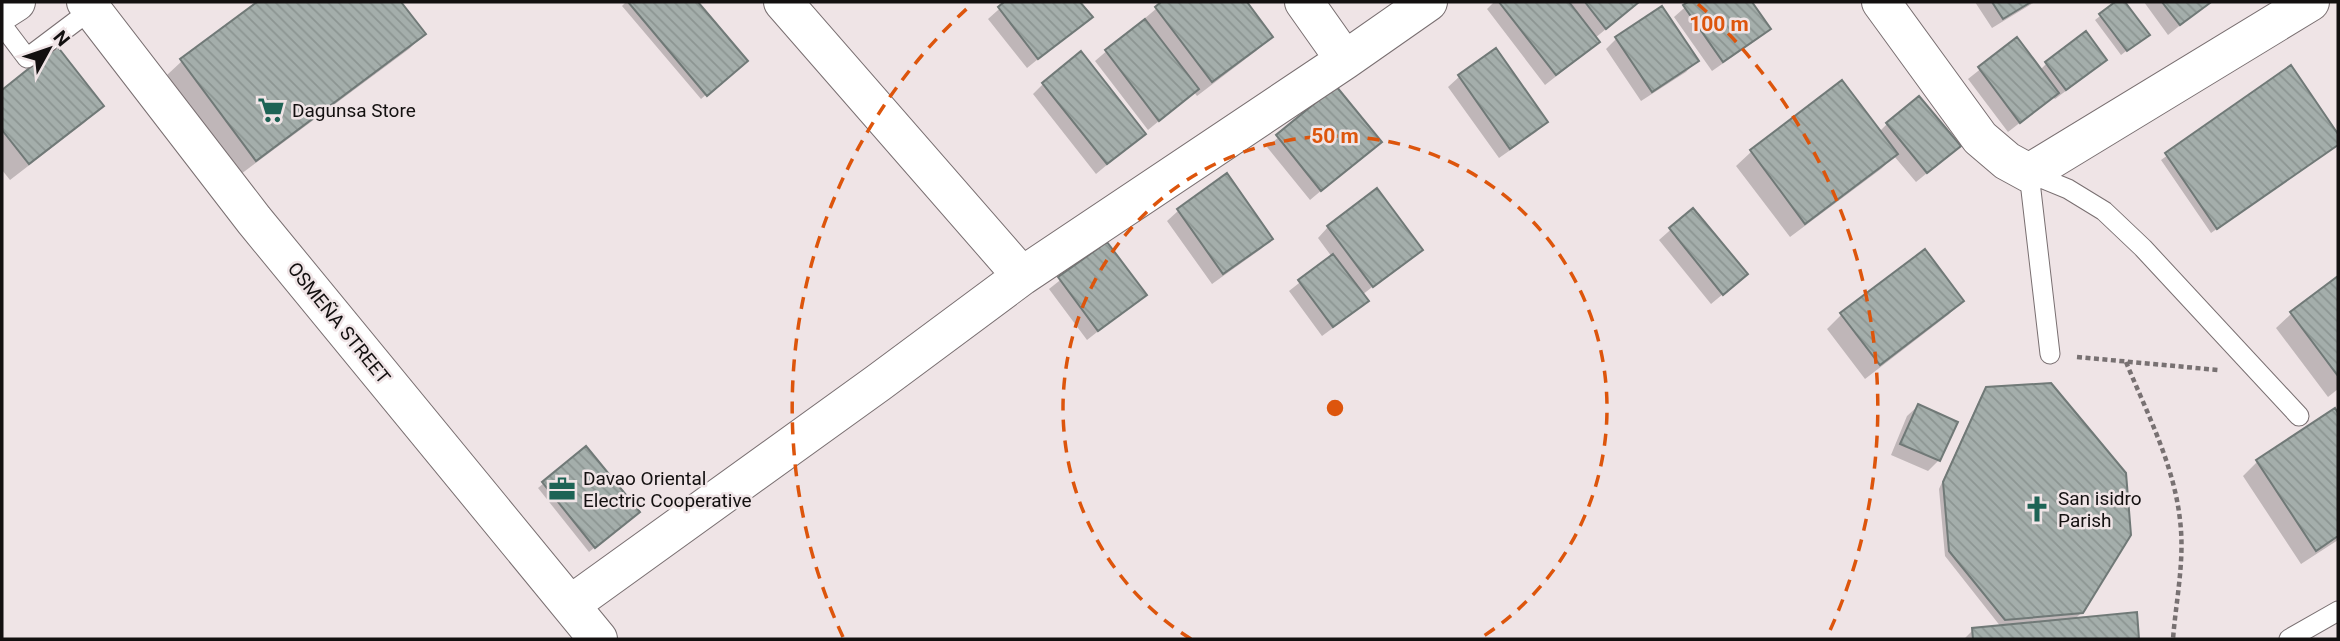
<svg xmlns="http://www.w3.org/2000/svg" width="2340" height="641" font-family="Roboto,sans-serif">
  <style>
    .shadow { fill: #0003 }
    .building { fill: url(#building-back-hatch); stroke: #707977; stroke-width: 2 }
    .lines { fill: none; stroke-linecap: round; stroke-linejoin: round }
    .service-casing { stroke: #796f71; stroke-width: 21 }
    .minor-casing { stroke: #796f71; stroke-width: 40 }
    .secondary-casing { stroke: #796f71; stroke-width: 40 }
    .path { stroke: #787172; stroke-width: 4.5; stroke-dasharray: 5 3.5; stroke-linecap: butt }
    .service { stroke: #fff; stroke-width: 19 }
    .minor { stroke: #fff; stroke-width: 38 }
    .secondary { stroke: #fff; stroke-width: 38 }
    .ring { fill: none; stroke: #dd550c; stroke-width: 3.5; stroke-dasharray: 12 9 }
    .labels { text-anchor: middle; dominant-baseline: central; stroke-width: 5; stroke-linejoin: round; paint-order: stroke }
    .poi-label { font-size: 19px; fill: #131010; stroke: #efe4e6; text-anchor: start }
    .street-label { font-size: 19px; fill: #131010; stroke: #efe4e6 }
    .centre { fill: #dd550c; stroke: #efe4e6; stroke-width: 3.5 }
    .ring-label { font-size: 21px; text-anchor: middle; font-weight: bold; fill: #dd550c; stroke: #efe4e6; stroke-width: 5; stroke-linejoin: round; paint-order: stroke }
  </style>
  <defs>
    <pattern id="building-back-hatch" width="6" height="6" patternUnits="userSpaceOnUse" patternTransform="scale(1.75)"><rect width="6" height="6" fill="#a4aeab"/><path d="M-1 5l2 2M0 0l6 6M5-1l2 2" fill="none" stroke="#8c9592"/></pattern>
  </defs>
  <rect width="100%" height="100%" fill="#efe4e6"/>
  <!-- shadow -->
  <path class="shadow" d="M260,2H399L424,34L409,49L241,174L167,75L182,61Z
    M626,2H695L745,61L701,99L622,6Z
    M1007,2H1078L1090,17L1027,68L988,19Z
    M1164,2H1245L1271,36L1256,51L1197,96L1194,92L1148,130L1095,61Z
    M1494,2H1639L1595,38L1597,42L1587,52L1545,85L1487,9Z
    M1691,2H1750L1769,29L1758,39L1712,71L1674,17Z
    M1975,2H2035L1992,28Z
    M2118,2H2123L2147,35L2121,55L2095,20Z
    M2144,2H2207L2208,3L2168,35Z
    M1617,38L1696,61L1686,72L1641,101L1606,49Z
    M2017,40L2040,70L2046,64L2105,59L2094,70L2055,99L2053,97L2008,132L1968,79Z
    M56,49L101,106L84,123L10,180L2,170V92Z
    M1496,50L1546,121L1536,132L1499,158L1448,87L1459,77Z
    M2290,68L2338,137V144L2211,233L2161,160Z
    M1842,83L1879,132L1887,124L1948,156L1916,182L1894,156L1881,169L1790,237L1736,166L1751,152Z
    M1043,84L1144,134L1096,174L1033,94Z
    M1336,89L1379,142L1310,200L1267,147Z
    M1227,176L1271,238L1261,249L1212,284L1167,221L1178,211Z
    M1693,210L1735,284L1711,304L1659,240Z
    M1328,227L1421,249L1362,295L1366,301L1356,311L1322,336L1289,291L1332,257L1318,238Z
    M1106,244L1144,295L1087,340L1049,289Z
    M2338,278V389L2328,397L2276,328L2291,314Z
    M1962,301L1948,315L1865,379L1827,329L1841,315Z
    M1987,388L2082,612L2074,620L2135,614L2138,639H1964L1973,630L2001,627L1945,556L1939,489L1982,394Z
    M1918,406L1939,460L1928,471L1891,455L1907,416Z
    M2335,410L2338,416V540L2301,564L2243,476L2257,462Z
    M586,448L633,517L589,552L538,488Z"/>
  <!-- building -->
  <path class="building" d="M257,2H401L426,34L256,161L180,59Z
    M628,2H698L748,61L707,96Z
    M1004,2H1080L1093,17L1038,59L998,7Z
    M1161,2H1247L1273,37L1212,82L1155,7Z
    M1499,2H1569L1600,42L1556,75Z
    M1585,2H1639L1606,29Z
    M1688,2H1752L1771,29L1723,62L1683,5Z
    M1992,2H2031L2003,19Z
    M2115,2H2125L2150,35L2127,51L2099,14Z
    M2162,2H2209L2210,3L2180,25Z
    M1662,6L1699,61L1652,92L1615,37Z
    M1145,19L1199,89L1159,121L1105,50Z
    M2086,31L2107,60L2066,90L2045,62Z
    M2017,37L2059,93L2020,123L1978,67Z
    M57,46L104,106L29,164L2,130V90Z
    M1496,48L1548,122L1510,149L1458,75Z
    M1081,51L1146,134L1107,164L1042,83Z
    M2291,65L2338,134V145L2217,229L2165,153Z
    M1842,80L1898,154L1805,224L1750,150Z
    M1336,86L1382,142L1321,191L1276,135Z
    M1919,96L1961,146L1927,173L1886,123Z
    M1227,173L1273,239L1223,274L1177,209Z
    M1377,188L1423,250L1373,287L1327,226Z
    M1693,208L1748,274L1723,295L1669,228Z
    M1107,242L1147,295L1098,331L1058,277Z
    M1925,249L1964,301L1880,365L1840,313Z
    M1333,254L1369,301L1333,327L1298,280Z
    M2338,276V376L2290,312Z
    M2051,383L2126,473L2131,535L2083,613L2005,620L1949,551L1943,482L1986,387Z
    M1918,404L1958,422L1940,461L1900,444Z
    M2335,408L2338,413V536L2316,551L2256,460Z
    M586,446L640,512L595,548L542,482Z
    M2137,612L2139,639H1973L1972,628Z"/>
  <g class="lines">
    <!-- service casing -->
    <g class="service-casing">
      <path id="service" d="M2,25L27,58L92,9
        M2050,354L2029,173L2068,189L2104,211L2143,248L2299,416
        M2289,639L2338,611"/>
    </g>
    <!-- minor casing -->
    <g class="minor-casing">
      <path id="minor" d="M86,2L254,220L598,639
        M783,2L1022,276
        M1304,2L1345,60
        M1881,2L1980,138L2007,161L2029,173L2310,2
        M570,605L878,383L1022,276L1345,60L1428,2"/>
    </g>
    <!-- secondary casing -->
    <g class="secondary-casing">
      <path id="secondary" d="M2,11L16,2"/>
    </g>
    <!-- path -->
    <path class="path" d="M2077,357L2218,370
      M2126,362C2147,413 2174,465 2180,520C2185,560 2176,600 2173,639"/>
    <!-- service -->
    <use href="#service" class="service"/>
    <!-- minor -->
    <use href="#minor" class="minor"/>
    <!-- secondary -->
    <use href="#secondary" class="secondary"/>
  </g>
  <!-- distance rings -->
  <g class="ring">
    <path d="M1191 639A272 272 0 1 1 1479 639"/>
    <path d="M843 637A543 543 0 0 1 972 4M1698 4A543 543 0 0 1 1827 637"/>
  </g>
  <!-- icons -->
  <defs>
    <g id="supermarket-bare" transform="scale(2.1)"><path d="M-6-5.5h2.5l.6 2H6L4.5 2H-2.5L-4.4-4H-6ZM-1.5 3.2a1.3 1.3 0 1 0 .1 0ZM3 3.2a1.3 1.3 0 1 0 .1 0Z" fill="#1d6355" stroke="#efe4e6" stroke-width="2.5" paint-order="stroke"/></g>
    <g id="office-bare" transform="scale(2.1)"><path d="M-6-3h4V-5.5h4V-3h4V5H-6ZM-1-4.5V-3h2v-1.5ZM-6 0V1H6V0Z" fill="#1d6355" stroke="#efe4e6" stroke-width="2.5" paint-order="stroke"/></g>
    <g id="church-bare" transform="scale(2.1)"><path d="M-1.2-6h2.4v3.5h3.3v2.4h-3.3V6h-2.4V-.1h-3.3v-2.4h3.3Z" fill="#1d6355" stroke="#efe4e6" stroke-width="2.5" paint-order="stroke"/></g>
  </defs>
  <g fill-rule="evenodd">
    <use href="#supermarket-bare" x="271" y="110"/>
    <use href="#office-bare" x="562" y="489"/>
    <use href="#church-bare" x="2037" y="509"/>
  </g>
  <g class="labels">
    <!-- poi labels -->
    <g class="poi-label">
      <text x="292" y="110">Dagunsa Store</text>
      <text x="583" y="478">Davao Oriental<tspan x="583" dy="22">Electric Cooperative</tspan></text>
      <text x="2058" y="498">San isidro<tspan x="2058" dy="22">Parish</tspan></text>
    </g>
    <!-- street labels -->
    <g class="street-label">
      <text transform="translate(339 323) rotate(51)">OSMEÑA STREET</text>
    </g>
  </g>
  <circle cx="1335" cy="408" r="10" class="centre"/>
  <g class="ring-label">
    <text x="1719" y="31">100 m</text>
    <text x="1335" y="143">50 m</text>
  </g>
  <!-- border -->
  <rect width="2340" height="641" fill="none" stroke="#131010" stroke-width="7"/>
  <!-- north arrow -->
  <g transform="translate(49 49) rotate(50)" stroke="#efe4e6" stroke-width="5" paint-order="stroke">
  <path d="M0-5L12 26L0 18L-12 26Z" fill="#131010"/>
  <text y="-10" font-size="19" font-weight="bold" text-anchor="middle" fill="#131010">N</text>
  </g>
</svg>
